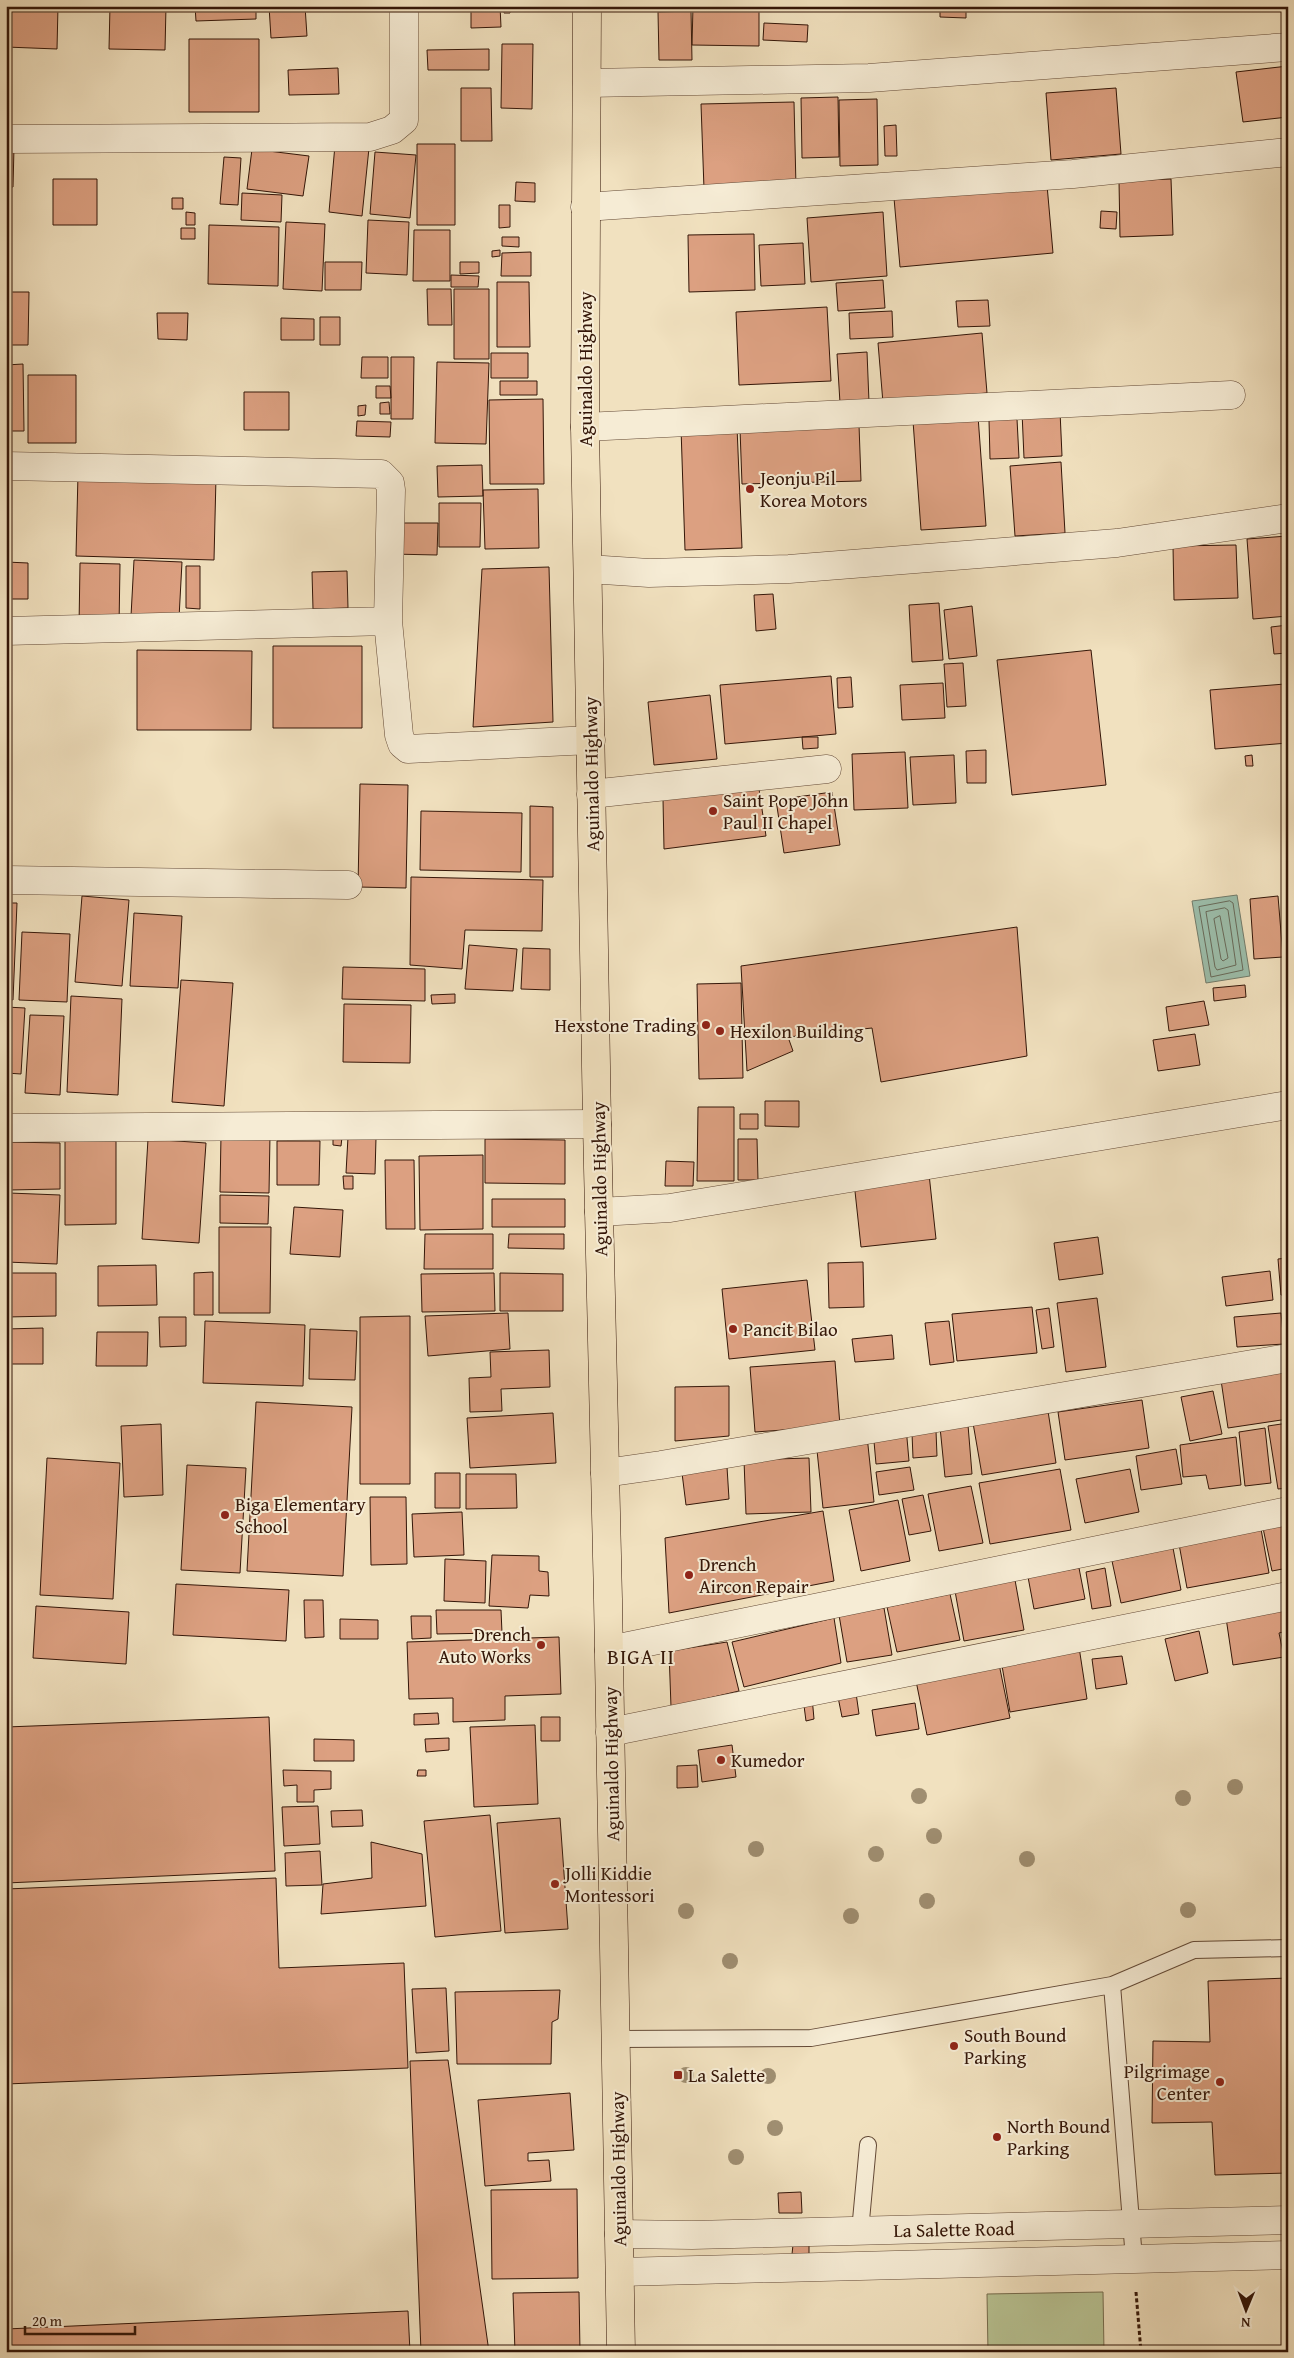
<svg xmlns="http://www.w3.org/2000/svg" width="1294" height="2358" font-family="'Gentium Book Plus',serif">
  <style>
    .green { fill: #b8c393; stroke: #766c4e }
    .water { fill: #9cbeab; stroke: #727b6a }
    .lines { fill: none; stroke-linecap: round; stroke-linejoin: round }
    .shore { stroke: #686a5a; stroke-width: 1 }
    .building { fill: #dca081; stroke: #341608 }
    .lane-casing { stroke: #634936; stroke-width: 18 }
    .street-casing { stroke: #634936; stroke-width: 29 }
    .primary-casing { stroke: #341608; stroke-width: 29 }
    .path { stroke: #341608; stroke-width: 3; stroke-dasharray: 4 2.5; stroke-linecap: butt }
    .lane { stroke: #f6ecd5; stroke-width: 16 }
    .street { stroke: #f6ecd5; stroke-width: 28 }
    .primary { stroke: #f1e1bf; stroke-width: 28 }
    .tree { fill: #9f8e71 }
    .poi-dot { fill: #8f2418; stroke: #f6ecd5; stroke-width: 2 }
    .labels { text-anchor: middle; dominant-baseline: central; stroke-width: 4; stroke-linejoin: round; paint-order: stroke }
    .street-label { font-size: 19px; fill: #341608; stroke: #f6ecd5 }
    .poi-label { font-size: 19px; fill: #341608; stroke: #f6ecd5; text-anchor: start }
    .quarter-label { font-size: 21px; letter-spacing: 1px; fill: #341608; stroke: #f6ecd5 }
  </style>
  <rect width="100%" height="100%" fill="#f1e1bf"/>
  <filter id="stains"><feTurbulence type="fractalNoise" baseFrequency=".004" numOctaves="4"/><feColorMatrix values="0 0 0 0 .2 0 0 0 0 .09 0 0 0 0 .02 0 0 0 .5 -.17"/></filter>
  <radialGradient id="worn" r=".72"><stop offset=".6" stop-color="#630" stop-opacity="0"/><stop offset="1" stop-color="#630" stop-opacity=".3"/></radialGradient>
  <!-- green -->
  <path class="green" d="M1103,2292L1104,2352H988L987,2294Z"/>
  <!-- water -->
  <path class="water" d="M1237,895L1250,976L1206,983L1192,901Z"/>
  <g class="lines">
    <!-- shore -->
    <path class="shore" d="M1230,901L1233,903L1243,970L1211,977L1199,907Z
      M1225,908L1228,910L1236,965L1217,970L1215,967L1206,912Z
      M1220,916L1228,958L1223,961L1221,959L1214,919Z"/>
  </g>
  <!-- building -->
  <path class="building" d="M6,6H58L57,49L6,47Z
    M110,6H166L165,50L109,49Z
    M195,6H256V19L196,21Z
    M269,6H305L307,36L271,38Z
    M317,6H335V8H317Z
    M471,6H500L501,27L471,28Z
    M504,6H510V13H504Z
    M653,6H688V8L653,9Z
    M693,6H759V46L692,45Z
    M940,6H966V18L940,17Z
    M691,11L692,60H659L658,12Z
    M764,23L808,25L807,42L763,40Z
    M189,39H259V112H189Z
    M502,44H533L532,109L501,108Z
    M489,49V70H428L427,50Z
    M1288,66V117L1243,122L1236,72Z
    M338,68L339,94L289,95L288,70Z
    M461,88H491L492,141H461Z
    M1116,88L1121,154L1051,160L1046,93Z
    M838,97L839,157L802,158L801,98Z
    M877,99L878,165L840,166L839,100Z
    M794,102L796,187L704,189L701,104Z
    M896,125L897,156H885L884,126Z
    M417,144H455V225H417Z
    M335,145L369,148L362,216L329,212Z
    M6,147H14L13,187H6Z
    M252,149L309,156L303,196L247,189Z
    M375,152L416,155L410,218L370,214Z
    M224,157L241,158L238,205L220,204Z
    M53,179H97V225H53Z
    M1171,179L1173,235L1120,237L1119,181Z
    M516,182L535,183V202L515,201Z
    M1047,185L1053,253L900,267L894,198Z
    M6,190H8L7,222H6Z
    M242,193L282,195L281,222L241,220Z
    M172,198H183V209H172Z
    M499,205H510V227L499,228Z
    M1101,211L1117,212L1116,229L1100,228Z
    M186,212L195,213V225H186Z
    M883,212L887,276L811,282L807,218Z
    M368,220L409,222L407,275L366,273Z
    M286,222L325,224L322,291L283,289Z
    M209,225L279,227L278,286L208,284Z
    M181,228H195V239H181Z
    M414,230H450V281H413Z
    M754,234L755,290L689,292L688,235Z
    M502,237H519V247L502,246Z
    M803,243L805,284L761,286L759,245Z
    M500,250V256L492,257V251Z
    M531,252V276H501L502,253Z
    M325,262H362L361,290H325Z
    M460,262H479V273L460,274Z
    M451,275L479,276L478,287H451Z
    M883,280L885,308L838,311L836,283Z
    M497,282H529L530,347H497Z
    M427,289H451L452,325H428Z
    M454,289H489V359H454Z
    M6,292H29L28,345H6Z
    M988,300L990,326L958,327L956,301Z
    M827,307L831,381L739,385L736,312Z
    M892,311L893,337L850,339L849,313Z
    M157,313H188L187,340L158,339Z
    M320,317H340V345H320Z
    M281,318L314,319V340H281Z
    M982,333L987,393L883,403L878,343Z
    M867,352L869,402L840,403L837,354Z
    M491,353H528V378H491Z
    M362,357H388V378H361Z
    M391,357H414L413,419H391Z
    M437,362L489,363L486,444L435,443Z
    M23,364L24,431H6V365Z
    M28,375H76V443H28Z
    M500,381H537V395H500Z
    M376,386H390L391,398H376Z
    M244,392H289V430H244Z
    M543,399L544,484H490L489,400Z
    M389,402L390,414H380V403Z
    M366,405L365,415L358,416V406Z
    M1060,411L1062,456L1024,458L1022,412Z
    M978,416L986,526L921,530L913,421Z
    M1017,419L1019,458L990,459L989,420Z
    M357,421L391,422L390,437L356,436Z
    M859,425L861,481L742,484L740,429Z
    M737,427L742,548L685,550L681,428Z
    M1061,462L1065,533L1015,536L1010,466Z
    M482,465L483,496L438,497L437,466Z
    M78,474L216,477L214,560L76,556Z
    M538,489L539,548L485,549L483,490Z
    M439,503H481L480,547H439Z
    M391,523H438L437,555L391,554Z
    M1288,536V616L1253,619L1247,539Z
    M1236,545L1238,598L1174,600L1173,546Z
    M134,560L182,562L179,618L131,616Z
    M6,562L28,563V599H6Z
    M80,563L120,564L119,627H79Z
    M186,566H200V609L186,608Z
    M549,567L553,722L473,727L482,569Z
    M347,571L348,608L313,609L312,572Z
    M773,594L776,629L756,631L754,595Z
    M939,603L943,660L912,662L909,605Z
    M972,606L977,656L949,659L944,610Z
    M1288,625V653L1274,654L1271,627Z
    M273,646H362V728H273Z
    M137,650L252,651L251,730H137Z
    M1091,650L1106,785L1012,795L997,660Z
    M963,663L966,706L947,707L944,664Z
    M831,676L836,734L725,744L720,685Z
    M851,677L853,707L838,708L837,678Z
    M943,683L945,718L902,720L900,685Z
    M1285,684L1288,743L1215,749L1210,690Z
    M710,695L717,759L654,765L648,702Z
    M802,737H818V748L803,749Z
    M986,750V783H967L966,751Z
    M905,752L908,808L854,810L852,754Z
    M954,755L956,803L913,805L910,757Z
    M1252,755L1253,766H1246L1245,756Z
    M360,784L408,785L406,888L358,887Z
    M759,789L766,836L664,849L663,799Z
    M832,792L840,845L784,853L776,800Z
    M530,806L553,807V877H530Z
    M421,811L522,813L521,872L420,870Z
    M411,877L543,880L542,931L465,930L462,969L410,965Z
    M82,896L129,900L122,986L75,982Z
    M1278,896L1283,957L1254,959L1250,899Z
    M6,903H17L13,1000L6,999Z
    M134,913L182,916L178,988L130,986Z
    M1017,927L1027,1056L881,1082L872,1028L788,1037L793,1051L747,1071L741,966Z
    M22,932L70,934L67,1002L19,1000Z
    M469,945L517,949L513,991L465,989Z
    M523,948L550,949V990L521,989Z
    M343,967L425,969V1001L342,999Z
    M181,980L233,983L224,1106L172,1102Z
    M741,983L743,1078L699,1079L697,984Z
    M1245,985L1246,997L1214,1001L1213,988Z
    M455,994V1003L432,1004L431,995Z
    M71,996L122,999L118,1095L67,1092Z
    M1204,1001L1209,1025L1169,1031L1166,1007Z
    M344,1004L411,1005L410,1063L343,1062Z
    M6,1007L25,1008L21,1074L6,1073Z
    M30,1015L64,1016L60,1095L25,1093Z
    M1195,1034L1200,1065L1158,1071L1153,1040Z
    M765,1101H799V1127L765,1126Z
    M698,1107H734V1181H697Z
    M740,1114H758V1129H740Z
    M221,1135H270L269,1193L220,1192Z
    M333,1136L342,1137L341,1146L333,1145Z
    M348,1137L376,1138L375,1174L346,1173Z
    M148,1139L206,1143L199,1243L142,1239Z
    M485,1139L565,1140V1184L485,1183Z
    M738,1139H757L758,1180H738Z
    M65,1141H116V1224L65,1225Z
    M277,1141H320L319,1185H277Z
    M9,1142L60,1143V1189L9,1190Z
    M483,1155V1229L420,1230L419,1156Z
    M385,1160H414L415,1229H386Z
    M666,1161L694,1162L693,1186H665Z
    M929,1174L936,1239L861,1247L854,1182Z
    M343,1176H353V1189H344Z
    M9,1193L60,1195L57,1264L6,1262Z
    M220,1195L269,1196L268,1224L220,1223Z
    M492,1199H565V1227H492Z
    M294,1207L343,1210L340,1257L290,1254Z
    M219,1227H271L270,1313H219Z
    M425,1234H493V1269H424Z
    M509,1234H564V1249L508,1248Z
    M1098,1237L1103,1274L1059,1280L1054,1243Z
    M1288,1258V1295H1281L1278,1259Z
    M863,1262L864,1307L829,1308L828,1263Z
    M156,1265L157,1305L98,1306V1266Z
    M1270,1271L1273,1300L1226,1306L1222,1277Z
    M213,1272V1315H194V1273Z
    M6,1273H56V1316L6,1317Z
    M494,1273L495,1311L422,1312L421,1274Z
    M500,1273L563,1274V1311H500Z
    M807,1280L815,1350L729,1359L722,1289Z
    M1097,1298L1106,1367L1066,1372L1057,1303Z
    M1285,1302H1288V1326Z
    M1032,1307L1037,1353L957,1361L952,1314Z
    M1049,1308L1054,1347L1042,1349L1036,1310Z
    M508,1313L510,1349L428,1356L425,1316Z
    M1281,1313L1284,1344L1237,1347L1234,1317Z
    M410,1316V1484H360V1317Z
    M159,1317H186V1346L160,1347Z
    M205,1321L305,1325L303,1386L203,1383Z
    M949,1321L954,1362L930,1365L925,1323Z
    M43,1328V1364H6V1329Z
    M310,1329L357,1331L355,1380L309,1379Z
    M97,1332H148L147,1366H96Z
    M892,1335L894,1359L855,1362L852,1339Z
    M549,1350L550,1387L501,1389L502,1411L470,1412L469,1378L491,1377L490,1352Z
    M835,1361L840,1426L755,1432L750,1367Z
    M1288,1369V1419L1228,1428L1221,1380Z
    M729,1386V1436L675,1441V1387Z
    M1213,1391L1222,1434L1190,1441L1181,1397Z
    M1142,1400L1149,1448L1065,1460L1058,1412Z
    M256,1402L352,1407L343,1576L247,1571Z
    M1048,1411L1056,1463L982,1475L973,1423Z
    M553,1413L556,1463L470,1468L467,1418Z
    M1288,1423V1488L1278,1489L1268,1426Z
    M161,1424L163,1495L124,1497L121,1426Z
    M968,1425L972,1474L945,1477L940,1427Z
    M906,1427L909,1461L876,1464L873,1430Z
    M1265,1428L1271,1483L1245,1486L1239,1432Z
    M936,1431L937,1456L913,1458L912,1433Z
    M867,1436L874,1502L823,1508L816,1441Z
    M1236,1437L1241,1485L1209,1489L1206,1475L1183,1477L1180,1445Z
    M1176,1449L1182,1484L1141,1490L1136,1456Z
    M47,1458L120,1463L113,1599L40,1595Z
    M809,1458L811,1512L746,1514L744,1460Z
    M187,1465L246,1468L240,1573L181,1570Z
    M727,1467L729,1499L686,1505L682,1473Z
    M910,1467L914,1490L879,1495L876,1472Z
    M1060,1469L1071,1530L990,1544L979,1483Z
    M1130,1469L1139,1512L1085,1523L1076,1479Z
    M435,1473H460V1508H435Z
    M466,1474H516L517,1508L466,1509Z
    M971,1486L983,1543L939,1551L928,1494Z
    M923,1495L931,1531L909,1535L902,1499Z
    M370,1497H406L407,1564L371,1565Z
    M898,1500L910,1561L861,1571L849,1510Z
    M823,1511L834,1581L669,1613L665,1538Z
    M462,1512L464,1555L414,1557L412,1514Z
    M1288,1523V1568L1272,1571L1263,1528Z
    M1261,1529L1269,1573L1187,1588L1179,1544Z
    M1173,1548L1181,1590L1121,1603L1112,1561Z
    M492,1555L539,1556V1571L548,1572L549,1596L530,1595L528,1608L489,1606Z
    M445,1559L486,1561L485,1603L444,1601Z
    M1079,1568L1085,1599L1034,1609L1028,1577Z
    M1105,1568L1111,1606L1092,1609L1086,1572Z
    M1015,1580L1024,1630L964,1641L955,1591Z
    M176,1584L289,1590L286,1641L173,1635Z
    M950,1594L960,1640L897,1652L887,1607Z
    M304,1600H323L324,1637L305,1638Z
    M1288,1603V1631L1279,1633L1284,1657L1233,1665L1225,1611Z
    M36,1606L129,1612L126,1664L33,1658Z
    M884,1608L892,1655L847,1662L839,1615Z
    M436,1610H501L502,1633L437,1634Z
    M411,1616H431V1638L412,1639Z
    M834,1618L841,1663L744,1687L732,1642Z
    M340,1619L378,1620V1639H340Z
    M1199,1631L1208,1673L1175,1681L1165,1639Z
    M559,1637L561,1694L505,1696V1720L453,1722V1698L409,1699L407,1642Z
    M727,1642L739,1691L671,1707L669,1651Z
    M1079,1647L1087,1699L1010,1712L1001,1660Z
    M1122,1656L1127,1684L1096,1689L1092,1659Z
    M998,1659L1010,1718L927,1735L915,1676Z
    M856,1693L859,1714L842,1717L838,1697Z
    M812,1697L814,1719L806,1721L803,1698Z
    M915,1703L919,1729L876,1736L872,1710Z
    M438,1713L439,1724L414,1725V1714Z
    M269,1717L275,1871L6,1883V1727Z
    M541,1717H560V1741H541Z
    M535,1725L538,1804L474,1807L470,1727Z
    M449,1738V1750L426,1752L425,1739Z
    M314,1739L354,1740V1761H314Z
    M732,1745L736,1777L702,1782L698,1750Z
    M697,1765L698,1787L677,1788V1766Z
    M283,1770L331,1771V1789L314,1790V1802H297V1785L284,1786Z
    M418,1770H426V1776H417Z
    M318,1806L320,1844L284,1846L282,1807Z
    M362,1810L363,1826L332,1827L331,1811Z
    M490,1815L501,1931L435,1937L424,1821Z
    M560,1818L568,1929L505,1933L497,1823Z
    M371,1842L422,1854L426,1906L321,1914L323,1884L372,1878Z
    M320,1851L322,1885L286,1886L285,1853Z
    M276,1878L279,1968L404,1963L408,2068L6,2084V1889Z
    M1288,1978V2173L1215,2175L1212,2122L1152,2123L1153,2041L1210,2042L1208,1981Z
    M446,1988L449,2051L416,2053L412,1989Z
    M560,1990L558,2019L552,2022L551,2064H457L455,1992Z
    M448,2060L489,2352H421L410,2061Z
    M570,2093L574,2150L528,2153V2161L549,2160L551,2181L485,2186L478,2100Z
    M577,2189L578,2278L492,2279L491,2190Z
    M801,2192L802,2213H779L778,2193Z
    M793,2245H809V2255L792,2254Z
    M579,2292L580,2352H515L513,2293Z
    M408,2311L410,2352H6V2329Z"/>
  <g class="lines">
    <!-- lane casing -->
    <g class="lane-casing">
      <path id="lane" d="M1112,1985L1134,2259
        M616,2039L811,2038L1112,1985L1194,1950L1288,1948
        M860,2231L868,2145"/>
    </g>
    <!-- street casing -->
    <g class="street-casing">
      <path id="street" d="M587,83L869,78L1288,47
        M6,139L370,137L392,130L404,120V6
        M585,207L1073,174L1288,152
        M585,427L1231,395
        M6,466L381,474L390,483L391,490L388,621L399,735L402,744L408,749L591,740
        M588,569L649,573L789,569L1117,543L1288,518
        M6,631L388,621
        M591,794L827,769
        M6,880L348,885
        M6,1128L597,1124
        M599,1212L670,1208L1288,1105
        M605,1473L661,1465L1288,1358
        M609,1650L1288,1511
        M610,1732L1288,1596
        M619,2234L692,2235L1288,2220
        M620,2272L1288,2255"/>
    </g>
    <!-- primary casing -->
    <g class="primary-casing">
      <path id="primary" d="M587,6L585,427L597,1124L608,1599L621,2352"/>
    </g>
    <!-- path -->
    <path class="path" d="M1284,2174L1285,2187
      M1136,2292L1141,2352"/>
    <!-- lane -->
    <use href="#lane" class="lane"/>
    <!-- street -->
    <use href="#street" class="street"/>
    <!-- primary -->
    <use href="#primary" class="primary"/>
  </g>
  <!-- trees -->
  <g class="tree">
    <circle cx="1235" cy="1787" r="8"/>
    <circle cx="919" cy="1796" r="8"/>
    <circle cx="1183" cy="1798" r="8"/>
    <circle cx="934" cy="1836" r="8"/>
    <circle cx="756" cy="1849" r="8"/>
    <circle cx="876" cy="1854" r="8"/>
    <circle cx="1027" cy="1859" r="8"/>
    <circle cx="927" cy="1901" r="8"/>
    <circle cx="1188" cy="1910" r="8"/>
    <circle cx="686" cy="1911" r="8"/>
    <circle cx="851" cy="1916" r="8"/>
    <circle cx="730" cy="1961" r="8"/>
    <circle cx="686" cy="2075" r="8"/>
    <circle cx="768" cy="2076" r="8"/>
    <circle cx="775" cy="2128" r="8"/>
    <circle cx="736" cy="2157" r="8"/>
  </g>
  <!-- markers -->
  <g class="poi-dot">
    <circle cx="750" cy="489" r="5"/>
    <circle cx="713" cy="811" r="5"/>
    <circle cx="706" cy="1025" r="5"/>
    <circle cx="720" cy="1031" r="5"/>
    <circle cx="733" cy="1329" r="5"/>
    <circle cx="225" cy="1515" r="5"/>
    <circle cx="689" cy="1575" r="5"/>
    <circle cx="541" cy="1645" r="5"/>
    <circle cx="721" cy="1760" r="5"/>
    <circle cx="555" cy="1884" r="5"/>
    <circle cx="954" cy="2046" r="5"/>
    <rect x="673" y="2070" width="10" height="10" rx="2.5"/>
    <circle cx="1220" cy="2082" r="5"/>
    <circle cx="997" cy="2137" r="5"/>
  </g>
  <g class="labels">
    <!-- street labels -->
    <g class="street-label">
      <text transform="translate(585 369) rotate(-90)">Aguinaldo Highway</text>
      <text transform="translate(591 774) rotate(-91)">Aguinaldo Highway</text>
      <text transform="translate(599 1179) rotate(-91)">Aguinaldo Highway</text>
      <text transform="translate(611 1764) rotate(-91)">Aguinaldo Highway</text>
      <text transform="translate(618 2169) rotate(-91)">Aguinaldo Highway</text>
      <text transform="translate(954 2229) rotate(-1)">La Salette Road</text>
    </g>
    <!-- poi labels -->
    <g class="poi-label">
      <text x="760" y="478">Jeonju Pil<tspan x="760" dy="22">Korea Motors</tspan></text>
      <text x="723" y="800">Saint Pope John<tspan x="723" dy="22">Paul II Chapel</tspan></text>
      <text x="696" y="1025" text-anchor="end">Hexstone Trading</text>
      <text x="730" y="1031">Hexilon Building</text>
      <text x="743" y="1329">Pancit Bilao</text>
      <text x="235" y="1504">Biga Elementary<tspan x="235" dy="22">School</tspan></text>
      <text x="699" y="1564">Drench<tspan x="699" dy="22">Aircon Repair</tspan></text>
      <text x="531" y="1634" text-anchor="end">Drench<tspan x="531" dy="22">Auto Works</tspan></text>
      <text x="731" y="1760">Kumedor</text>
      <text x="565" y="1873">Jolli Kiddie<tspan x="565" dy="22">Montessori</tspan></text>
      <text x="964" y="2035">South Bound<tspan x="964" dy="22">Parking</tspan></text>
      <text x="1210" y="2071" text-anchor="end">Pilgrimage<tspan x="1210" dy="22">Center</tspan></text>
      <text x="688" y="2075">La Salette</text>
      <text x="1007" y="2126">North Bound<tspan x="1007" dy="22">Parking</tspan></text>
    </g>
    <!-- quarter labels -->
    <g class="quarter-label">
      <text x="641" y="1656">BIGA II</text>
    </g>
  </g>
  <!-- margin -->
  <rect width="1294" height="2358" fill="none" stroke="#f1e1bf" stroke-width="25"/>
  <rect x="8" y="8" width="1279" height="2343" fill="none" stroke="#341608" stroke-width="2.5"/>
  <rect x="12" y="12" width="1269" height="2333" fill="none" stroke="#341608"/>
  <!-- north arrow -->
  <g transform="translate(1246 2310) rotate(181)" stroke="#f6ecd5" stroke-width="4" paint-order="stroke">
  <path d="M0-4L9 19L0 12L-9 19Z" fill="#341608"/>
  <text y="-8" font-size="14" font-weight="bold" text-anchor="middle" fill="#341608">N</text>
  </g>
  <!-- scale -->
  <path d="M25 2326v8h110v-8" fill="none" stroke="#341608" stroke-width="2.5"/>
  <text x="32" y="2326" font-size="15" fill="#341608" stroke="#f6ecd5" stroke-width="4" paint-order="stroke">20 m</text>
  <rect width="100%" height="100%" filter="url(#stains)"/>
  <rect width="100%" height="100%" fill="url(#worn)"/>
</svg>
